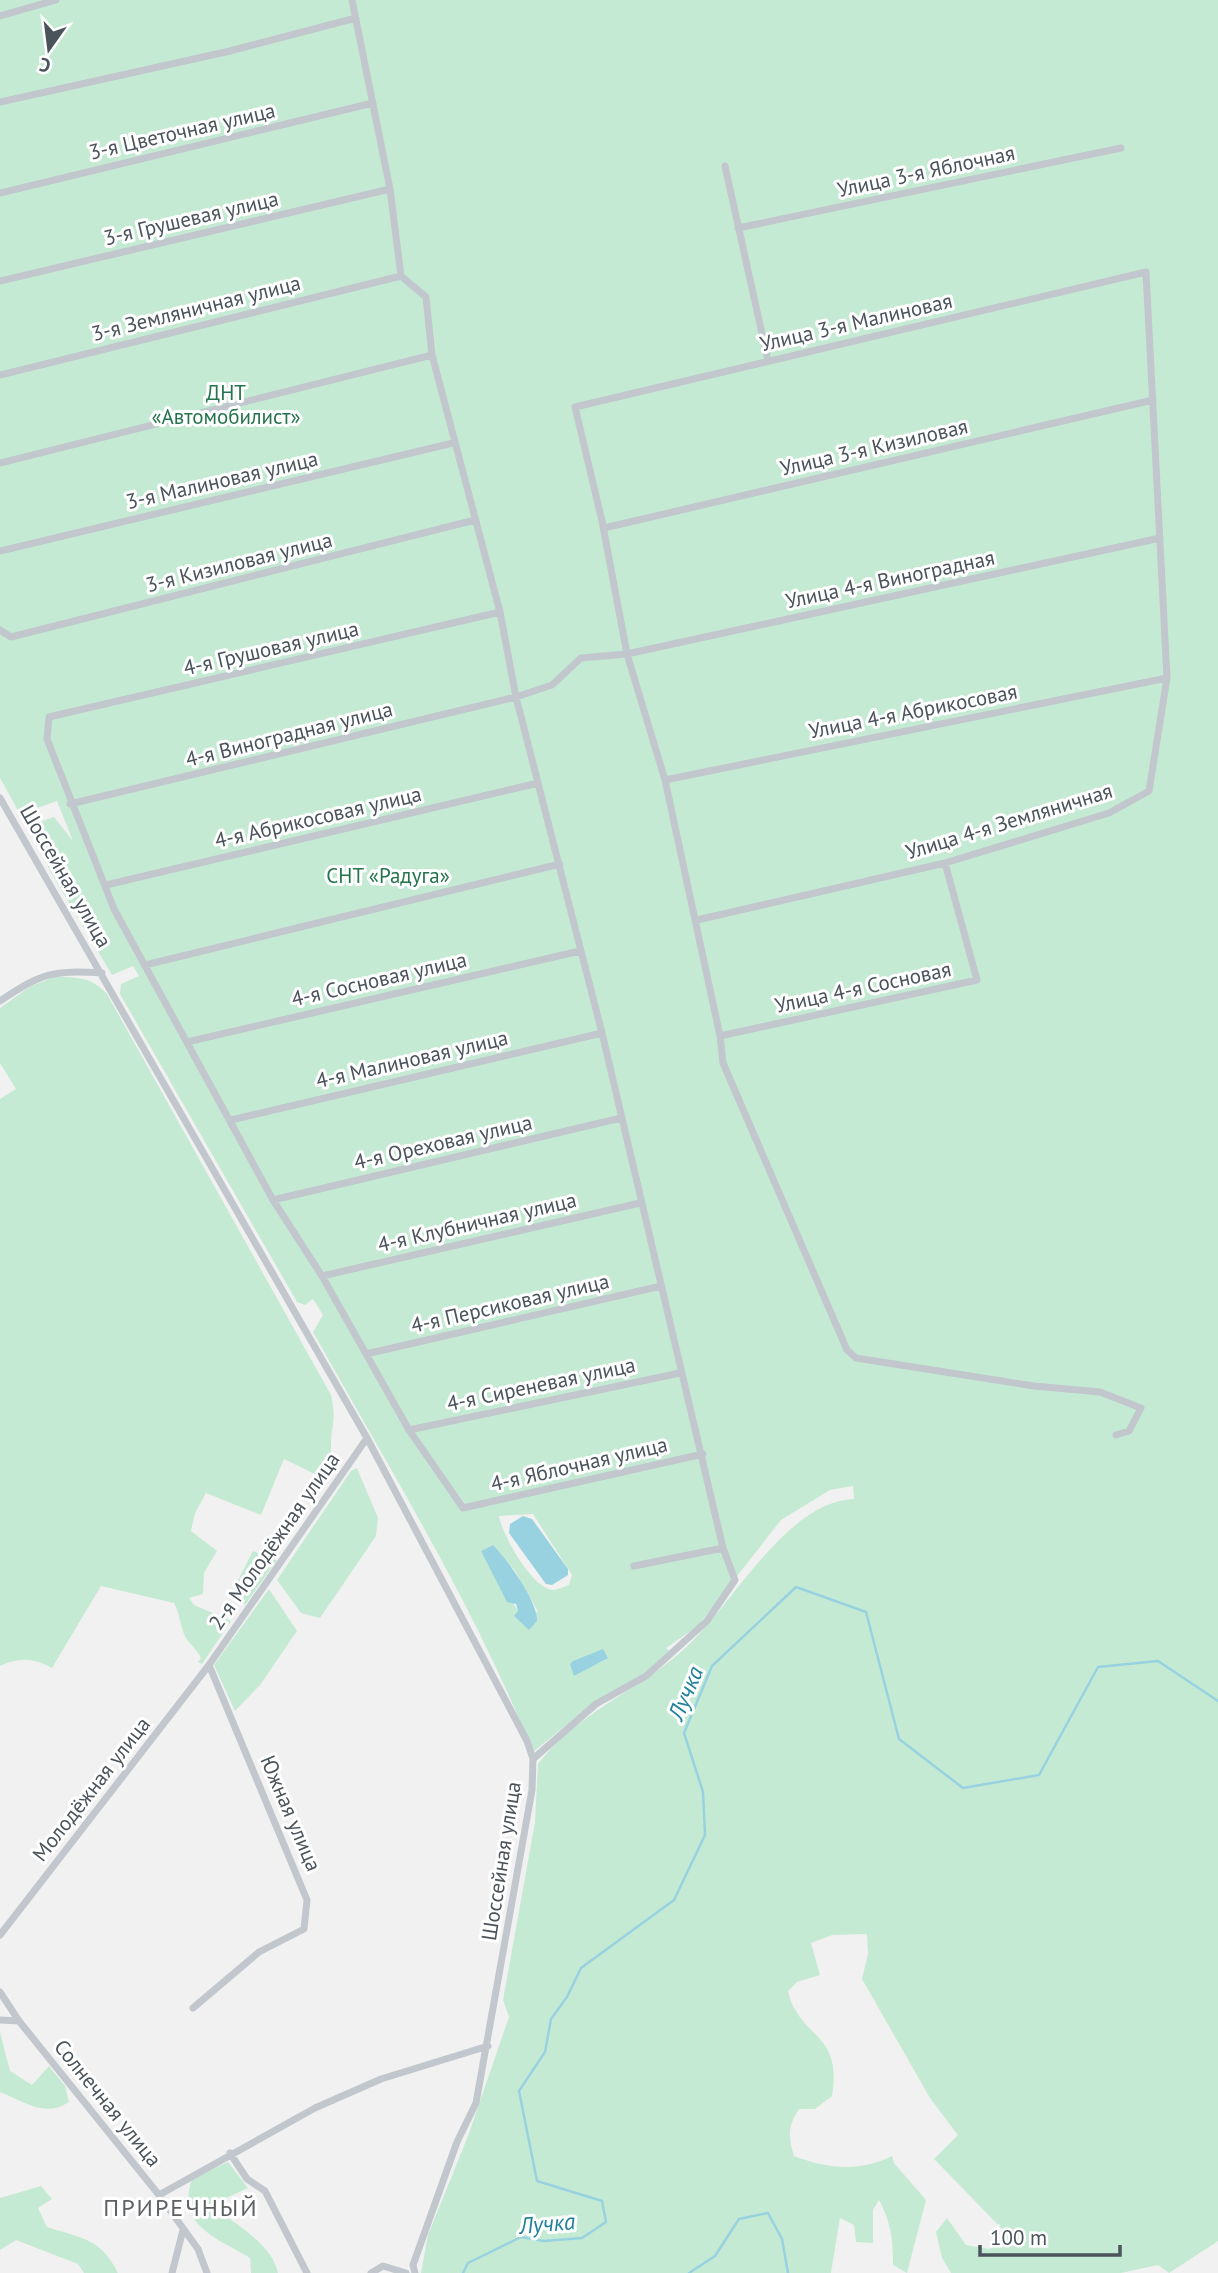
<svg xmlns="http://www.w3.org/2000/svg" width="1218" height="2273" font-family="'PT Sans',sans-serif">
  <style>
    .green { fill: #c5ead3; fill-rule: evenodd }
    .water { fill: #98d2e1 }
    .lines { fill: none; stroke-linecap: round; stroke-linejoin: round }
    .stream { stroke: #98d2e1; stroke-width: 2.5 }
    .minor { stroke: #c1c7cd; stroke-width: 7 }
    .labels { text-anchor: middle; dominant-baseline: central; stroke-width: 6; stroke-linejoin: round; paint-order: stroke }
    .street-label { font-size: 21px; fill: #4b535b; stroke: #fff }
    .park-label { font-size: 21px; fill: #24744c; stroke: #fff }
    .water-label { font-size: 23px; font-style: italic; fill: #1f809a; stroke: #fff }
    .quarter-label { font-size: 24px; letter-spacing: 2px; fill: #5e6164; stroke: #fff }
  </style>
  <rect width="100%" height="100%" fill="#f2f1f1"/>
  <!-- green -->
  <path class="green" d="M0,0H1218V2241L1169,2273L1158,2265L1121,2273H951L942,2258L936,2232L947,2218L966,2245L989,2249L1008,2235L934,2159L958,2135L930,2098L862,1979L868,1954L867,1934L832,1935L811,1943L820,1975L797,1982L788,1991C799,2039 843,2031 832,2096L815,2109H799C788,2125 788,2137 794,2156C828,2169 859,2172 892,2156L894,2163L926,2200L907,2273L893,2265C893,2241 891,2222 879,2200L873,2210V2243L856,2242L854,2225L840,2218L831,2273H421L428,2235L468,2136L509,2017L503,2000L535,1822L538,1764C576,1714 635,1692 681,1652C731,1609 785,1501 854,1499L853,1486L830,1490L781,1520L698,1626L666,1648L669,1651L638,1679L586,1709L533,1752C474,1605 390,1470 313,1332L323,1315L313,1299L305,1305L297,1302L120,994L121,984L139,976L133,966L112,975L50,871L29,826L54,817L73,841L57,801L20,814L0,778ZM533,1514L572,1575L569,1585C565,1586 558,1590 553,1590C532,1589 502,1534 499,1516ZM493,1545L515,1571L538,1612L518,1611L481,1551Z
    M55,977C77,977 92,977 107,994L331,1395C337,1422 331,1424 331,1447C331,1460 334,1468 329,1481L284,1459L261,1515L206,1493L195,1513L191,1531L217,1551L204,1573L203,1594L189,1598L194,1605L231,1621L202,1664L198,1662L201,1658C197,1649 191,1646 186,1638C181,1630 180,1614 174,1603L101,1586L52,1668C33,1658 19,1657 0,1666V1099L16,1089L0,1063V1008L31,986Z
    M357,1468L378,1518L376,1536L320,1618L301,1613L277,1580L351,1471Z
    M253,1551L277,1560L245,1605L231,1594Z
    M269,1589L297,1631L260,1685L235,1711L214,1665Z
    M0,2032L10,2071L32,2085L49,2066L65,2086L69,2102C45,2118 25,2102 0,2092Z
    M228,2162L248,2188L211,2205C234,2223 272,2244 278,2273H251L250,2258C217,2238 176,2226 192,2179Z
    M41,2186L52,2199L38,2208L47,2227C81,2238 101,2238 118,2273H84L78,2264L16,2240L0,2250V2198Z"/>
  <!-- water -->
  <path class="water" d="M523,1516L532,1519L568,1569V1575L552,1585L546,1584L509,1533L510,1524Z
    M493,1545C507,1559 538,1602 537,1621L529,1630L514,1616L518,1611L516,1604L507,1602L481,1551Z
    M603,1649L608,1658L574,1676L570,1664L573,1661Z"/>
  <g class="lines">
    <!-- stream -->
    <path class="stream" d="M463,2273L468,2263L521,2237L544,2241L582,2238L606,2222L602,2201L537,2181L519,2091L545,2052L551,2019L567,1997L581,1968L674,1900L705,1835L703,1792L684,1733L712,1666L796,1587L866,1612L899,1739L963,1788L1039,1775L1098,1667L1158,1661L1218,1701
      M689,2273L715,2256L739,2219L768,2213L782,2239L788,2273"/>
    <!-- minor -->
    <path class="minor" d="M352,0L390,189L401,276L426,297L432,355L500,612L516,697L602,1033L723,1548L735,1580L707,1621L646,1676L596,1704L533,1759
      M0,16L56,0
      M0,102L230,51L356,18
      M725,166L768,361
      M0,193L373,103
      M738,228L1121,148
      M0,281L390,189
      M0,375L401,276
      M0,463L432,355
      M604,528L1153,400
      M0,551L453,443
      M500,612L49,717L47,739L114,909L273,1200L322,1276L409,1430L463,1508L703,1454
      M0,630L11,637L475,520
      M665,780L1167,678
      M0,798L367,1438L527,1741L533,1759L532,1790L476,2103L457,2142L413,2265L415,2273
      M70,804L516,697L552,685L581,658L627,654L1160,538
      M106,885L538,783
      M697,920L945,863L1109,813L1149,791L1167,678L1146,272L575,407L602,521L627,654L665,780L720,1036L723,1063L847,1350L856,1358L1034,1386L1100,1392L1141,1408L1129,1431L1116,1435
      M145,965L560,864
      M0,1001C42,973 52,970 102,973
      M720,1036L977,980L945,863
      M187,1042L580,951
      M231,1120L602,1033
      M273,1200L621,1118
      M322,1276L640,1203
      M366,1354L661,1286
      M409,1430L680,1373
      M634,1566L723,1548
      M0,1935L209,1665L367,1438
      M0,1992L19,2021L159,2195L198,2249L207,2273
      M193,2008L259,1952L304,1929L307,1900L209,1665
      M0,2020L19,2021
      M230,2153L247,2179L265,2191L307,2273
      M159,2195L315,2108L381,2079L488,2046
      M172,2273L183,2230
      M371,2273L383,2266L406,2273"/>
  </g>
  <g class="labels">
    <!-- street labels -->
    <g class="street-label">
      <text transform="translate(182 131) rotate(-13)">3-я Цветочная улица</text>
      <text transform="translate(926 171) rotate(-12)">Улица 3-я Яблочная</text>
      <text transform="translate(191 218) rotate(-13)">3-я Грушевая улица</text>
      <text transform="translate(196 308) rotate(-14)">3-я Земляничная улица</text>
      <text transform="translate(856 322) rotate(-13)">Улица 3-я Малиновая</text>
      <text transform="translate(874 447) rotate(-13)">Улица 3-я Кизиловая</text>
      <text transform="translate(222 480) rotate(-13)">3-я Малиновая улица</text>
      <text transform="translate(239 562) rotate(-14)">3-я Кизиловая улица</text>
      <text transform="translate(890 579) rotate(-12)">Улица 4-я Виноградная</text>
      <text transform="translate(271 648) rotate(-13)">4-я Грушовая улица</text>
      <text transform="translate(913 711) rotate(-11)">Улица 4-я Абрикосовая</text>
      <text transform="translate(289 734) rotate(-14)">4-я Виноградная улица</text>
      <text transform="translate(318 817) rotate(-13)">4-я Абрикосовая улица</text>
      <text transform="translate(1009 821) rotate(-17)">Улица 4-я Земляничная</text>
      <text transform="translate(66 876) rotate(60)">Шоссейная улица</text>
      <text transform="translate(379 979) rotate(-13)">4-я Сосновая улица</text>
      <text transform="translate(863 987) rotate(-12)">Улица 4-я Сосновая</text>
      <text transform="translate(412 1059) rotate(-13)">4-я Малиновая улица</text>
      <text transform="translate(443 1142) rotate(-13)">4-я Ореховая улица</text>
      <text transform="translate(477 1222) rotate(-13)">4-я Клубничная улица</text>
      <text transform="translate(510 1303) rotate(-13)">4-я Персиковая улица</text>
      <text transform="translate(541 1384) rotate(-12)">4-я Сиреневая улица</text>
      <text transform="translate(579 1464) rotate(-13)">4-я Яблочная улица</text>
      <text transform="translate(274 1541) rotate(-55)">2-я Молодёжная улица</text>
      <text transform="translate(91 1789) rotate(-52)">Молодёжная улица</text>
      <text transform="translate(291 1813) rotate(67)">Южная улица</text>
      <text transform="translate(501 1861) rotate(-81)">Шоссейная улица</text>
      <text transform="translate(108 2103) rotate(51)">Солнечная улица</text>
    </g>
    <!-- park labels -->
    <g class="park-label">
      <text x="226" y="392">ДНТ<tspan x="226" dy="24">«Автомобилист»</tspan></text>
      <text x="388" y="875">СНТ «Радуга»</text>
    </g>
    <!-- water labels -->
    <g class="water-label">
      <text transform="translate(685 1693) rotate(-67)">Лучка</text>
      <text transform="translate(547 2223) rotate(-5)">Лучка</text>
    </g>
    <!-- quarter labels -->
    <g class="quarter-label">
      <text x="181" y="2207">ПРИРЕЧНЫЙ</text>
    </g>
  </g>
  <!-- north arrow -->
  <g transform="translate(49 49) rotate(194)" stroke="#ffffff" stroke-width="5" paint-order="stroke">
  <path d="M0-5L12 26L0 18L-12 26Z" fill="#4b535b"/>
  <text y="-10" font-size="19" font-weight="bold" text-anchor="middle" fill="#4b535b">С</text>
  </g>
  <!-- scale -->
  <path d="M980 2245v10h140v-10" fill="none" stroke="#4b535b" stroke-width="3.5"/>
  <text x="990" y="2245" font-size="21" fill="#4b535b" stroke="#ffffff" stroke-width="5" paint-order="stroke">100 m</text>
</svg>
